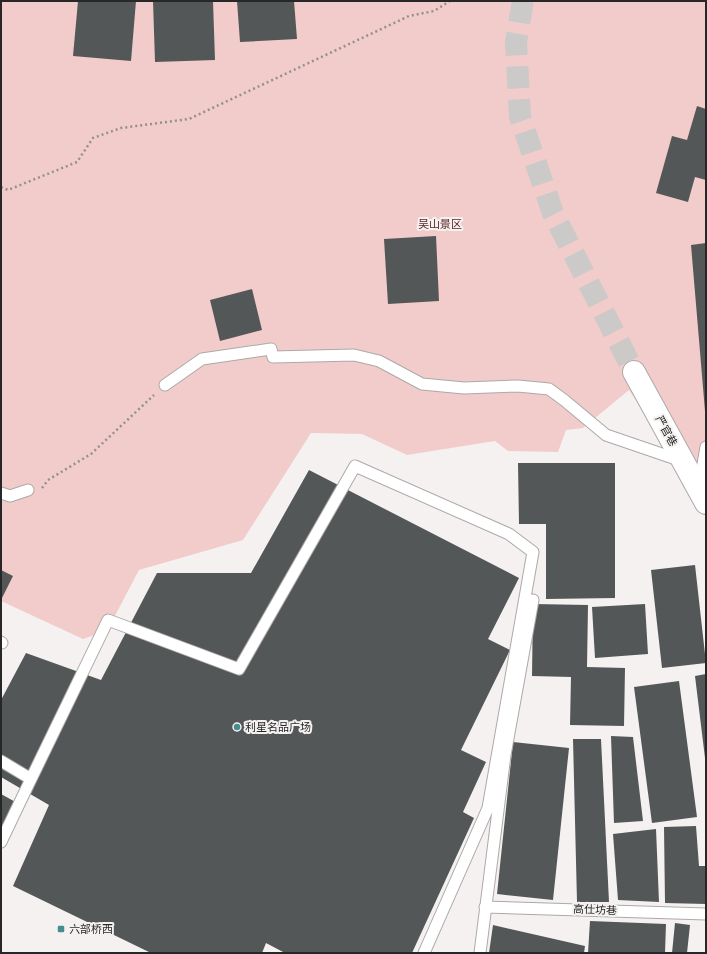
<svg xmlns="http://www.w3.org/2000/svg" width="707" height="954" font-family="'Nunito Sans','Noto Sans SC',sans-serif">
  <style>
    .green { fill: #f2ccca }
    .building { fill: #545757 }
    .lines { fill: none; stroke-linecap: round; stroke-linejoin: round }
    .secondary-tunnel { stroke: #ccc9c9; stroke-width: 22; stroke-dasharray: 22 11; stroke-linecap: butt }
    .lane-casing { stroke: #aca9a8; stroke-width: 13 }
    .secondary-casing { stroke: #aca9a8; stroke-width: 24 }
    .path { stroke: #939090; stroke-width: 2.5; stroke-dasharray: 2 3; stroke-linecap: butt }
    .lane { stroke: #fff; stroke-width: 11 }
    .secondary { stroke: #fff; stroke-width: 22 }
    .poi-dot { fill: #468d8e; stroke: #f5f1f1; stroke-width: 1.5 }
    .labels { text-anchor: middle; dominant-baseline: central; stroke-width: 4; stroke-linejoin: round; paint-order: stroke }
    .park-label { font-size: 11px; fill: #591d1f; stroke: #f5f1f1 }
    .street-label { font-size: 11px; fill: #282727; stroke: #f5f1f1 }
    .poi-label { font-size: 11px; fill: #282727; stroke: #f5f1f1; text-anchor: start }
  </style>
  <rect width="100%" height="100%" fill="#f5f1f1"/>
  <!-- green -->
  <path class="green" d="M1,1H706V499L629,390L583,428L566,430L558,452L508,451L495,441L407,455L362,434L311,433L243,540L139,570L107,631L83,639L1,601Z"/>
  <!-- building -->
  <path class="building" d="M78,1H136L131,61L73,56Z
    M153,1H213L215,60L155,62Z
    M237,1H294L297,39L240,42Z
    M697,106L706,109V180L695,177L688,202L656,193L672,136L687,140Z
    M436,236L439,301L388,304L384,239Z
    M706,243V411H705L691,245Z
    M252,289L262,330L220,341L210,300Z
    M518,463H615V598L546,599V524H519Z
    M309,470L519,578L488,639L510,650L461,750L486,762L463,812L474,818L412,953H285L266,943L262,953H151L13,886L49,805L1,777V700L26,653L101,680L157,573H251Z
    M695,565L706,663L662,668L651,570Z
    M1,570L13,576L1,600Z
    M533,604L588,605L587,667L625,668L624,726L570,725L571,677L532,676Z
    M645,604L648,654L595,658L592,607Z
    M706,674V758H705L695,676Z
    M679,681L697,817L652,823L634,687Z
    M611,736L633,737L643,821L614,823Z
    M573,739H601L609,902H577Z
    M513,742L569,748L553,900L497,894Z
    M1,794L19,804L1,841Z
    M696,826L699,866H706V904L665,903L664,827Z
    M656,829L659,902L618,900L613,834Z
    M590,921L666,924L665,953H588Z
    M675,923L690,925L687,953H672Z
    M493,925L585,946L584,953H489Z"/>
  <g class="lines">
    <!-- secondary-tunnel -->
    <path class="secondary-tunnel" d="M523,1L516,42L520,117L553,213L634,372"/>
    <!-- lane casing -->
    <g class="lane-casing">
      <path id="lane" d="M165,385L202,359L271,349L273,357L354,355L379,361L422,384L464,388L518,386L549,389L564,400L606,435L682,461
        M699,487L706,447
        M1,493L10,496L28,490
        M1,642L2,643
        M1,761L31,779L1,842
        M31,779L108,620L239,669L355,466L509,534L533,552L488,808L424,953
        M485,907L706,914
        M480,953L505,755L533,600"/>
    </g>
    <!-- secondary casing -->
    <g class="secondary-casing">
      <path id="secondary" d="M634,372L706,503"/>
    </g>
    <!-- path -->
    <path class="path" d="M1,187L8,190L77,162L93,138L121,128L189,119L409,16L434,11L450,1
      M42,488L48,480L91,454L154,395"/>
    <!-- lane -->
    <use href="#lane" class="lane"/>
    <!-- secondary -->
    <use href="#secondary" class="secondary"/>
  </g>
  <!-- markers -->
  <g class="poi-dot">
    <circle cx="237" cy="727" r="4"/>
    <rect x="57" y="925" width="8" height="8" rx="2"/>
  </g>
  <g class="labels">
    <!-- park labels -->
    <g class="park-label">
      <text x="440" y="224">吴山景区</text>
    </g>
    <!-- street labels -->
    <g class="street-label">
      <text transform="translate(666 431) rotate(61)">严官巷</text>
      <text transform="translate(595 910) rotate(2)">高仕坊巷</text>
    </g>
    <!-- poi labels -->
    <g class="poi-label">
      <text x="245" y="727">利星名品广场</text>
      <text x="69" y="929">六部桥西</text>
    </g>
  </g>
  <!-- border -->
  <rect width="707" height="954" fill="none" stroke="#282727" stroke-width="4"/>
</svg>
